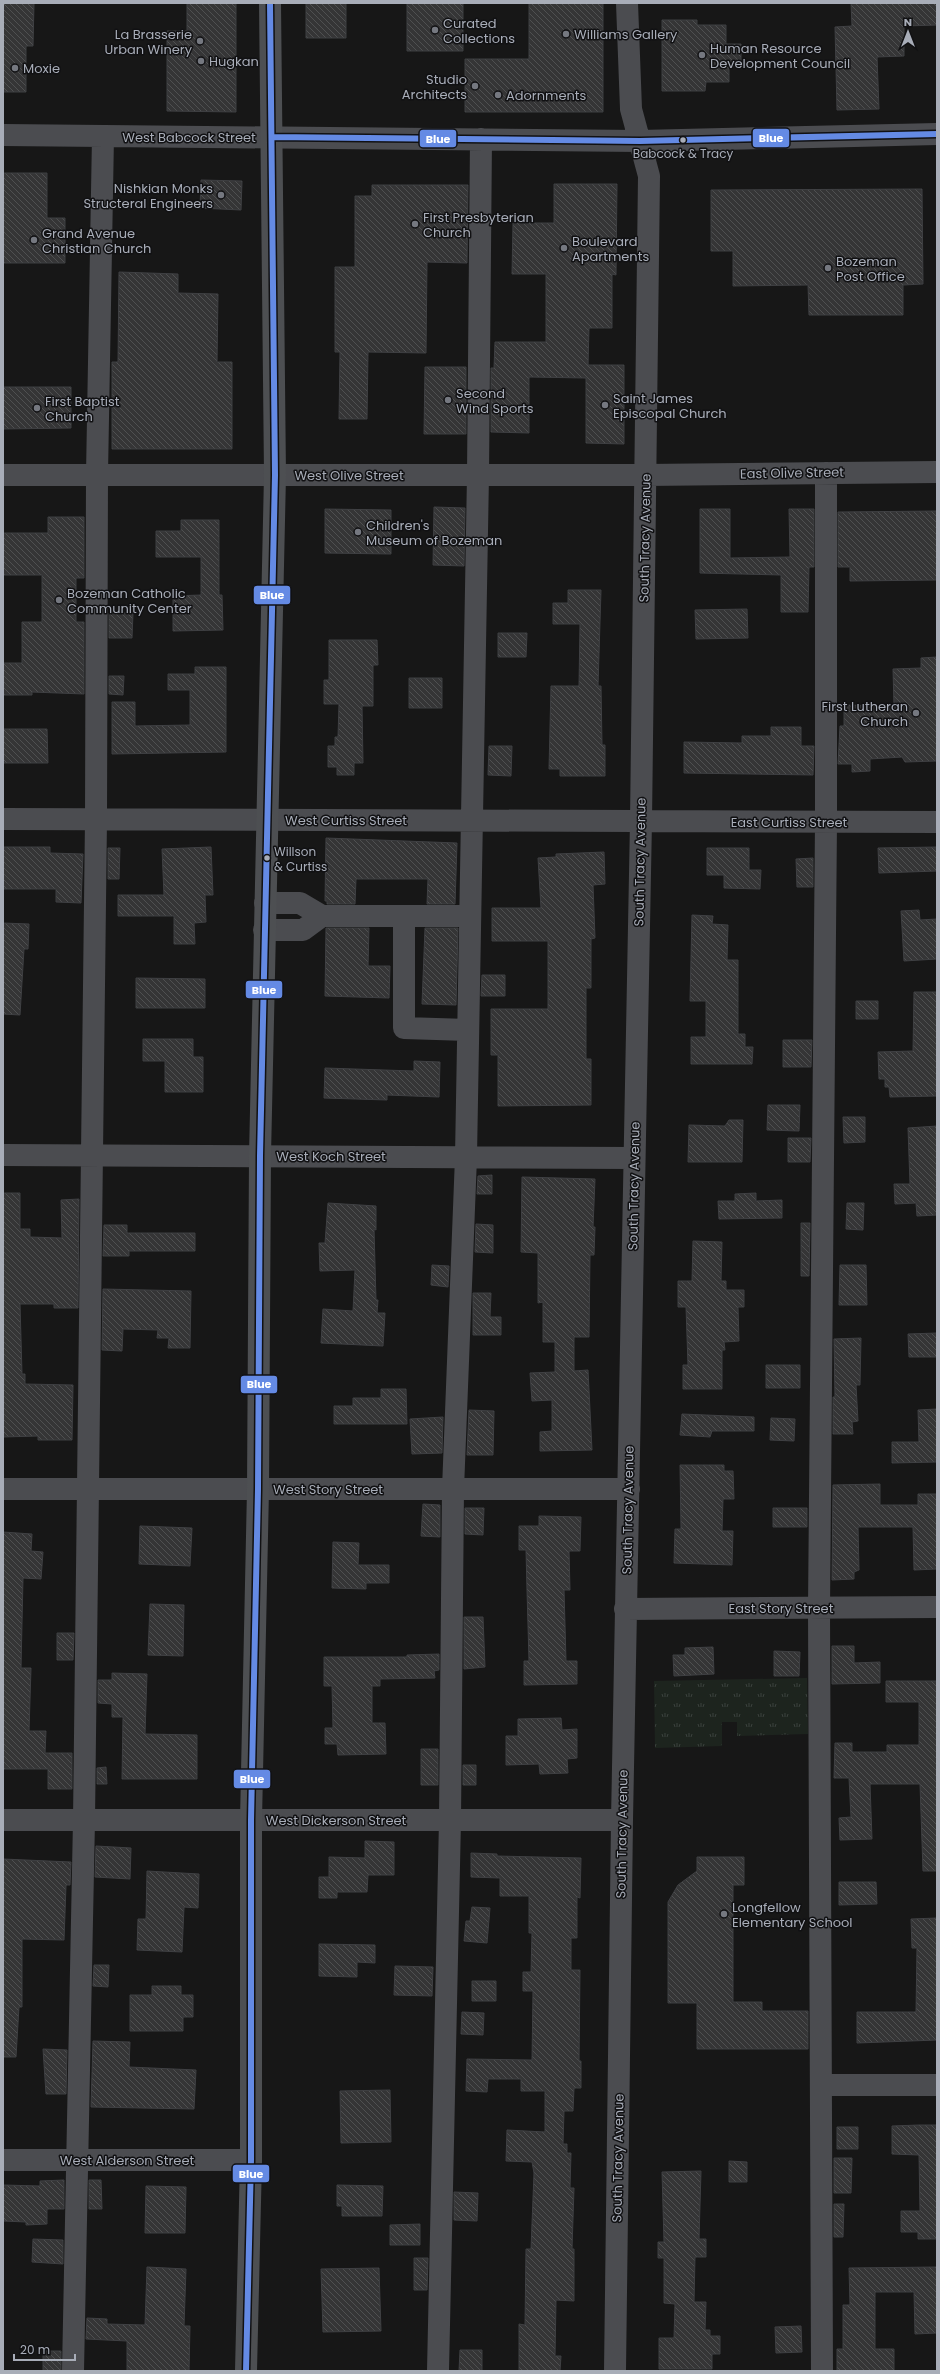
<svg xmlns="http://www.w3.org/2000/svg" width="940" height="2374" font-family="Poppins,sans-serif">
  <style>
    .grass { fill: url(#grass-tufts) }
    .building { fill: url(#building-back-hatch); stroke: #3f4043 }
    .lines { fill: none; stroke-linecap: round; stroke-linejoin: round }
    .minor { stroke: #4b4c50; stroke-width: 22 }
    .major { stroke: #4d4f52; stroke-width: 22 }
    .bus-1-casing { stroke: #111113; stroke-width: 9 }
    .bus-1 { stroke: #648ae4; stroke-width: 6 }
    .poi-dot { fill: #757880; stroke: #111113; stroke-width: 1.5 }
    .bus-dot { fill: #a8adb8; stroke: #111113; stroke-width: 1.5 }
    .labels { text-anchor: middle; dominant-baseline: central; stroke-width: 3; stroke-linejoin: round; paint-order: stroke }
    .bus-label { font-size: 12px; fill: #a8adb8; stroke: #111113 }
    .poi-label { font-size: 13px; fill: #a8adb8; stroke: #111113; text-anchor: start }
    .street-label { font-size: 13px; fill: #a8adb8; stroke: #111113 }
    .line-badge { stroke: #111113; stroke-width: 1.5 }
    .badge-label { font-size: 11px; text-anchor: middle; font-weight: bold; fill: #fff }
  </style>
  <defs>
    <pattern id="grass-tufts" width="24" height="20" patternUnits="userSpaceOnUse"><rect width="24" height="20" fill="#1d241e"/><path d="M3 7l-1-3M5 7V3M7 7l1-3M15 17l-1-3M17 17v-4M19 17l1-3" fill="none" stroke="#3b413d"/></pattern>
    <pattern id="building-back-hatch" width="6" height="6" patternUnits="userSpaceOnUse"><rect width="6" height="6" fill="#353536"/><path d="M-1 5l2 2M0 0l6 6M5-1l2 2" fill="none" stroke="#4f5051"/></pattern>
  </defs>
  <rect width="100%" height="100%" fill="#171717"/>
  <!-- grass -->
  <path class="grass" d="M807,1678L808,1734L737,1736V1722H722V1746L655,1748L654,1681Z"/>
  <!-- building -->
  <path class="building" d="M3,3H34L33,46H26V92H3Z
    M187,3H236V112L167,111V31H187Z
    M306,3H346V38H306Z
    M407,3H463V51H407Z
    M529,3H603V112H465V59H529Z
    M851,3H937V25L904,26V56L877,57L879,109L837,110L835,27L852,26Z
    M662,20H697V25H726V44H741V66H729V82H706L705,91H662Z
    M3,173H47V218H65V263H3Z
    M201,180L242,181L241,210L200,208Z
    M554,184H617L616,275L612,274V328H589L588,365H624V444L586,443V378L529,377V433L491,432V368H494L495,342H546V274H512L513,223H554Z
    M372,185H468L467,263L427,262L426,353L368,352L367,419H339L340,352H335V267H355V196H372Z
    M922,189L923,284L903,285V315H809L808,285L733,286V251H711V190Z
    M119,272L178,274V293L218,294L217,362H232V449H112V362H118Z
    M425,367H466V434H424Z
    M3,387H71V428L3,429Z
    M434,507L465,508L464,566L433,565Z
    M325,509L391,510V554L325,553Z
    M700,509H730V558L790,557L789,509H814V567H809L808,612H781V575L700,573Z
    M937,511V580L850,581V567H838V512Z
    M48,517H84V578H76V622H84V694L32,692V695H3V663H22V622H42V575H3V533H48Z
    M181,520H219V595H222L223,630L173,631V596L201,595V557H156V531H181Z
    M568,590H601L598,686H601L602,745H605V776H560V769H549L551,686H579L580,624H553V603H568Z
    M747,609L748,638L696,639L695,610Z
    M109,613H133L132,638H109Z
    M498,633H527L526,657H498Z
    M329,640H377L378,665H373V706H362L363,763H354V775H337V767H328V746H335V737H338L339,704H324V680H329Z
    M937,657V761L905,762L902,757L870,759V771L852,772V764H838L840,726H844V705L894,706L893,669L921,668V658Z
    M195,667H226V752L112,754V702H135V726L190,725V690H168V674H195Z
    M109,676H124L123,695L109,694Z
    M409,678H442V708H409Z
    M771,727H801V746H814L813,775L684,773V742L742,743V736H771Z
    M3,729H47L48,763H3Z
    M489,746H512L511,776L488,775Z
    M326,838L457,843L455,904H427L428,879H356L355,904H327V901H325Z
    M3,847H50V853L83,854L81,903L56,902V889H3Z
    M211,847L213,895H205L206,922L194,923L195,944H174V916H118V895H164L162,849Z
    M937,847V871L879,873L878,848Z
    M108,848H120L119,879H108Z
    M707,848H749V870H761L760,889L724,888V875H707Z
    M604,852L605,884L593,885L595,938L591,939V988H586V1059H591V1105L498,1106V1055H491V1009H548V941H492V908H541L538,858L556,857V854Z
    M813,858V887H797L796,859Z
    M919,910L920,920L937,919V959L904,961L901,911Z
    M692,915L713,916L712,924L728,925L727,960H738V1034H745V1047H753L752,1064H691V1037H706V1001H690Z
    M3,923L29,924L28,949H24L20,1015L3,1014Z
    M326,928H369L368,966H390L389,998L325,996Z
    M425,928H458L456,1005L422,1004Z
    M482,975H505V996H481Z
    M136,978L205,979V1008H136Z
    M914,992H937V1096L890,1097L889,1087H885V1079H879L878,1052L913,1051Z
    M856,1001H878V1019H856Z
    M143,1039H193V1057H203V1092H165V1061H143Z
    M783,1040H812L811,1067H783Z
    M414,1061L440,1062L439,1097L387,1095V1100L324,1098L325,1068L414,1071Z
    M768,1105H800L799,1131L767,1130Z
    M843,1117H865V1142L844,1143Z
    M729,1120H743L742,1162H688L689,1125L725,1126Z
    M937,1126V1215L917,1216L916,1203L895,1204L894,1184H910L908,1128Z
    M788,1138H811L810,1162H788Z
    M492,1175V1194H477L478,1176Z
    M522,1177L595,1179L593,1227H595L594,1255H590L589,1337H574V1371L588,1370L592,1450L540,1451V1432L552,1431V1400L532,1401L530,1373L555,1372V1342H543V1302L538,1303V1253L521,1252Z
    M3,1193H20V1229H30V1237L62,1238L61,1200L79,1199L78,1308H54V1304H20L22,1374H25V1384L73,1385L72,1440H38V1436L3,1437Z
    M756,1193V1201L782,1200V1218L719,1219L718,1201H735V1194Z
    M328,1203L376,1206V1230L374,1229L376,1300H378L377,1313H385L383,1346L321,1343L323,1309L353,1311L355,1270L320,1271L319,1243H325Z
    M847,1203H864L863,1230L846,1229Z
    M801,1223H810L809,1276H801Z
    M476,1224L493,1225V1253L475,1252Z
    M104,1225H127V1233H195V1251H129V1256H103Z
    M693,1241L722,1242L721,1281H726V1290H744V1307H738L739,1341L724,1342L725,1350H722V1389H683V1365H688L686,1307H678V1281H692Z
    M432,1265L449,1266L448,1287L431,1285Z
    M840,1265H866L867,1305H839Z
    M103,1289L191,1291L190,1348H168L169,1338H157L158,1330L123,1329L122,1351L102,1350Z
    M473,1293H491L490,1317H501V1335H473Z
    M937,1333V1357H909L908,1334Z
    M861,1338L860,1385H856L858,1421L852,1422L853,1434H833V1397H835L834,1339Z
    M766,1365H800V1388H766Z
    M381,1389H406L407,1424H334V1406H353V1398H381Z
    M937,1409V1462L892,1463V1442H919L918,1410Z
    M469,1410L494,1411L493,1455H467Z
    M682,1414L754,1417V1431H712L710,1437L680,1435Z
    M443,1417L442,1453L412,1454L410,1419Z
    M771,1418L795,1419L794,1441L770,1440Z
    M680,1465H724V1471H733L734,1499H723L722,1531H733L732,1565L674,1563L675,1529H681Z
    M880,1484V1505H918V1494H937V1569L914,1570L913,1527H858L859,1570L854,1572V1579L832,1580L833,1485Z
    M423,1504L440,1505V1537L421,1536Z
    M465,1508H484L483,1535L465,1534Z
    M773,1508H807V1527H773Z
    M539,1516L581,1517L580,1551H569L570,1590H564L566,1661H577V1684L524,1685V1661H529L527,1590L526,1550H519V1526H539Z
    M140,1526L192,1528L190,1566L139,1564Z
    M3,1532L32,1534L31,1551L43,1552L41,1579L23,1578L21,1668H31L29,1731H46L45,1753H72V1789H48V1769H3Z
    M333,1542L359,1543L358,1565H389V1583H366V1589L332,1588Z
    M150,1604L184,1605L183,1656L148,1655Z
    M464,1617H483L485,1667L464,1669Z
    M57,1633H74L73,1660H57Z
    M832,1646H854V1663L880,1662V1683L832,1684Z
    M713,1647L714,1674L674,1676L673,1655H685V1648Z
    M774,1651L800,1652L799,1676H774Z
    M439,1654V1670L434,1671L435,1678L380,1679V1686H372V1723H385L386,1754L338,1755L337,1744H325V1728H333L332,1686H324V1657H407V1655Z
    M112,1673L147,1674L145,1734L197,1735V1779H122L123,1717H112V1704L98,1703V1680H112Z
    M886,1681H937V1871H923L920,1784H870L872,1839L840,1840L839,1818L851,1817L849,1778H834L835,1743H852V1752H887V1745H919V1702H886Z
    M561,1718L562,1730L577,1729V1758L567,1759L568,1773L540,1774L539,1764L506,1765V1736H518V1719Z
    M421,1749H438V1785H421Z
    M463,1765H476V1785H463Z
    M106,1767L107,1784H97V1768Z
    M365,1841L394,1842V1875H368L367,1892H337V1898H319V1877H329V1857L365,1858Z
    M96,1846L131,1848L130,1879L95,1877Z
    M471,1853L497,1854V1856L581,1858L580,1898L577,1897V1938H571V1970H580L579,2061H581V2088H574L573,2111H564L563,2144H567V2153H571L570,2188H574L572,2249H574V2301L556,2300L555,2356H561L560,2371H519V2324L525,2325L526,2249H531L534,2173L532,2162L506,2161L507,2130L545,2132V2091H521V2079H488L487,2092L466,2091L467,2059L532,2060L533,1991H523V1972H531L532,1933H529V1896H500V1878L471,1877Z
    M697,1857H744V1885H733V2002H762V2011H808V2049H697V2003H668V1902L678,1885L697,1871Z
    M3,1859L71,1862L70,1885H66L64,1940L22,1939V2007H19L16,2057H3Z
    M147,1871L199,1874L198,1908L184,1907L182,1952L137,1950L138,1919H146Z
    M839,1882H876L877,1904L839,1905Z
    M472,1907L490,1908L487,1943L464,1941L466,1921H470Z
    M937,1918V2040L857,2043V2012H916L917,1948H912L911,1919Z
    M319,1944L375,1945V1963L357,1962V1977L319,1976Z
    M94,1965H109L108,1987L93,1986Z
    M395,1966L433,1967L432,1996L394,1995Z
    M472,1981H496V2001H472Z
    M152,1986H181V1995H193V2017H183V2031H130V1995H152Z
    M462,2012L484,2013L483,2035L461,2034Z
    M93,2041L130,2042L129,2067L196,2070L194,2109L91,2107Z
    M43,2049L67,2050L66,2094H46Z
    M390,2090L391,2142L341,2143L340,2091Z
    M919,2125H937V2239H918V2232H901V2211H920L919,2155L892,2154V2126Z
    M837,2127H858V2149H837Z
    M834,2158H852L851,2193H834Z
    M729,2161L747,2162V2182H729Z
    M701,2171L699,2239H706V2257H695L694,2302H706L705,2330H710V2336H720V2354H712V2369H659V2338H674L675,2304L664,2303V2258H658V2242H664L662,2172Z
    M64,2180V2209H47V2224L26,2225V2222L3,2221V2185L40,2186V2181Z
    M89,2180H101L102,2209H89Z
    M337,2185L383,2186L382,2216H342V2206H337Z
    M146,2186L186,2187L185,2233H145Z
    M454,2192L478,2193L477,2221L454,2220Z
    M834,2204H844L843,2237H834Z
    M420,2224V2245H390V2225Z
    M33,2239L63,2240V2264L32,2262Z
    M414,2258H428L427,2290H414Z
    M147,2267L186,2269L184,2326H190L189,2371H127V2341L86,2339L87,2318L107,2319V2324L145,2325Z
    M937,2267V2333L915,2334L914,2292H875V2349H894V2371H837V2349H843V2305H850L849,2268Z
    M379,2268L381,2331L323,2332L321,2269Z
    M801,2326L802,2352L776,2353L775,2327Z
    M460,2350H482V2371H459Z
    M43,2351H61V2371H43Z"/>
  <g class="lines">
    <!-- minor -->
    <path class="minor" d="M3,135L640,141L937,134
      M3,475H646L937,472
      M3,819L937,822
      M265,903H300L322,916H470
      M404,917V1028L468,1030
      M264,930H303L322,916
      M3,1155L634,1158
      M3,1489H629
      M625,1609L937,1607
      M3,1820H622
      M822,2085H937
      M3,2160H251
      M73,2371L84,1820L96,819L97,475L103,136
      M438,2371L450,1820L453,1489L466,1157L478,475L481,139
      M615,2371L622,1820L641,821L649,176L631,109L627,3
      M822,2371L819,1609L826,822V473"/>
    <!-- major -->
    <path class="major" d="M246,2371L251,2160V1820L258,1489L260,1156L275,475L270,3"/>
    <!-- bus-1 casing -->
    <g class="bus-1-casing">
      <path id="bus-1" d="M272,137L640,141L937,134
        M246,2371L251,2160V1820L258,1489L260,1156L275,475L270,3"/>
    </g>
    <!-- bus-1 -->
    <use href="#bus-1" class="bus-1"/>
  </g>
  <!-- markers -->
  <g class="poi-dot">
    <circle cx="435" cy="30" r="4"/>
    <circle cx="566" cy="34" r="4"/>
    <circle cx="200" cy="41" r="4"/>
    <circle cx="702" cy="55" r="4"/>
    <circle cx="201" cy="61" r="4"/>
    <circle cx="15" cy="68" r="4"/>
    <circle cx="475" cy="86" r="4"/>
    <circle cx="498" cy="95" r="4"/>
    <circle cx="221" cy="195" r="4"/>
    <circle cx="415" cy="224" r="4"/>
    <circle cx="34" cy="240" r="4"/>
    <circle cx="564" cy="248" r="4"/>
    <circle cx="828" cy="268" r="4"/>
    <circle cx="448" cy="400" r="4"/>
    <circle cx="605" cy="405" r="4"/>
    <circle cx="37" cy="408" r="4"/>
    <circle cx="358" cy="532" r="4"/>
    <circle cx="59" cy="600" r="4"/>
    <circle cx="916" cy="713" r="4"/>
    <circle cx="724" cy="1914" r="4"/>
  </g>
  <g class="bus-dot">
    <circle cx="683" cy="140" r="3.5"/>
    <circle cx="267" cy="858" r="3.5"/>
  </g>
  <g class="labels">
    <!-- bus labels -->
    <g class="bus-label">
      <text x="683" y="153">Babcock &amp; Tracy</text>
      <text x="274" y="851" text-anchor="start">Willson<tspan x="274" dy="15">&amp; Curtiss</tspan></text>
    </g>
    <!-- poi labels -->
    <g class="poi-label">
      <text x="443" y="23">Curated<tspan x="443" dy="15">Collections</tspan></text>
      <text x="192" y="34" text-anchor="end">La Brasserie<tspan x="192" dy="15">Urban Winery</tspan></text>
      <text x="574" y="34">Williams Gallery</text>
      <text x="710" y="48">Human Resource<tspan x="710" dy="15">Development Council</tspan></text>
      <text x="209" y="61">Hugkan</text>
      <text x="23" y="68">Moxie</text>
      <text x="467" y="79" text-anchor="end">Studio<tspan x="467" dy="15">Architects</tspan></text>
      <text x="506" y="95">Adornments</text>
      <text x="213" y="188" text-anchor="end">Nishkian Monks<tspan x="213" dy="15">Structeral Engineers</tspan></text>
      <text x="423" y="217">First Presbyterian<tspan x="423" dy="15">Church</tspan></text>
      <text x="42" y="233">Grand Avenue<tspan x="42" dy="15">Christian Church</tspan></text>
      <text x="572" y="241">Boulevard<tspan x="572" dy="15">Apartments</tspan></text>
      <text x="836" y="261">Bozeman<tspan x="836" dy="15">Post Office</tspan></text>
      <text x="456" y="393">Second<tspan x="456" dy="15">Wind Sports</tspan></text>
      <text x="613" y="398">Saint James<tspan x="613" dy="15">Episcopal Church</tspan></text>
      <text x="45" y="401">First Baptist<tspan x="45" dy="15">Church</tspan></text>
      <text x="366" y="525">Children's<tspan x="366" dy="15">Museum of Bozeman</tspan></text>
      <text x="67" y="593">Bozeman Catholic<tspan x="67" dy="15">Community Center</tspan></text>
      <text x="908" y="706" text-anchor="end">First Lutheran<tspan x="908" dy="15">Church</tspan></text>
      <text x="732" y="1907">Longfellow<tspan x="732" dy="15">Elementary School</tspan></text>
    </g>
    <!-- street labels -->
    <g class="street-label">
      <text x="189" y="137">West Babcock Street</text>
      <text transform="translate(792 473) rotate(-1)">East Olive Street</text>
      <text x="349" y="475">West Olive Street</text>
      <text transform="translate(645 538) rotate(-89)">South Tracy Avenue</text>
      <text x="346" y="820">West Curtiss Street</text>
      <text x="789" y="822">East Curtiss Street</text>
      <text transform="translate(640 862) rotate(-89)">South Tracy Avenue</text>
      <text x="331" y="1156">West Koch Street</text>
      <text transform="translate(634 1186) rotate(-89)">South Tracy Avenue</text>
      <text x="328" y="1489">West Story Street</text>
      <text transform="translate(628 1510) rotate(-89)">South Tracy Avenue</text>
      <text x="781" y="1608">East Story Street</text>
      <text x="336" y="1820">West Dickerson Street</text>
      <text transform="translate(622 1834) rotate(-89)">South Tracy Avenue</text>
      <text transform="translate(618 2158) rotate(-89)">South Tracy Avenue</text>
      <text x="127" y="2160">West Alderson Street</text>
    </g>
  </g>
  <g class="line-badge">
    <rect x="752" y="128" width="38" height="20" rx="4" fill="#648ae4"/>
    <rect x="419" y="129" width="38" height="19" rx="4" fill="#648ae4"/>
    <rect x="253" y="585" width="38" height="20" rx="4" fill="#648ae4"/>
    <rect x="245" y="980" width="38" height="19" rx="4" fill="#648ae4"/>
    <rect x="240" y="1375" width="38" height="19" rx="4" fill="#648ae4"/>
    <rect x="233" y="1769" width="38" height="20" rx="4" fill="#648ae4"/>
    <rect x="232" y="2164" width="38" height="19" rx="4" fill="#648ae4"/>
  </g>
  <g class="badge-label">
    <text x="771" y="142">Blue</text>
    <text x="438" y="143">Blue</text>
    <text x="272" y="599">Blue</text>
    <text x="264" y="994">Blue</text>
    <text x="259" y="1388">Blue</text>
    <text x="252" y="1783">Blue</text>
    <text x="251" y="2178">Blue</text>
  </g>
  <!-- border -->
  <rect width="940" height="2374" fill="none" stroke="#a8adb8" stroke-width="8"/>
  <!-- north arrow -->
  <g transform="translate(908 32)" stroke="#111113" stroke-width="3" paint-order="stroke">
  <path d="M0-3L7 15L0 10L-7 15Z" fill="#a8adb8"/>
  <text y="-6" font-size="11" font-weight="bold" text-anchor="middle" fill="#a8adb8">N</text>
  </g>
  <!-- scale -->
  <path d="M14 2354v6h61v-6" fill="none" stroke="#a8adb8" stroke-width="2"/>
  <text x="20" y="2354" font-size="12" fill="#a8adb8" stroke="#111113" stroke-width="3" paint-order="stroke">20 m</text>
</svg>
